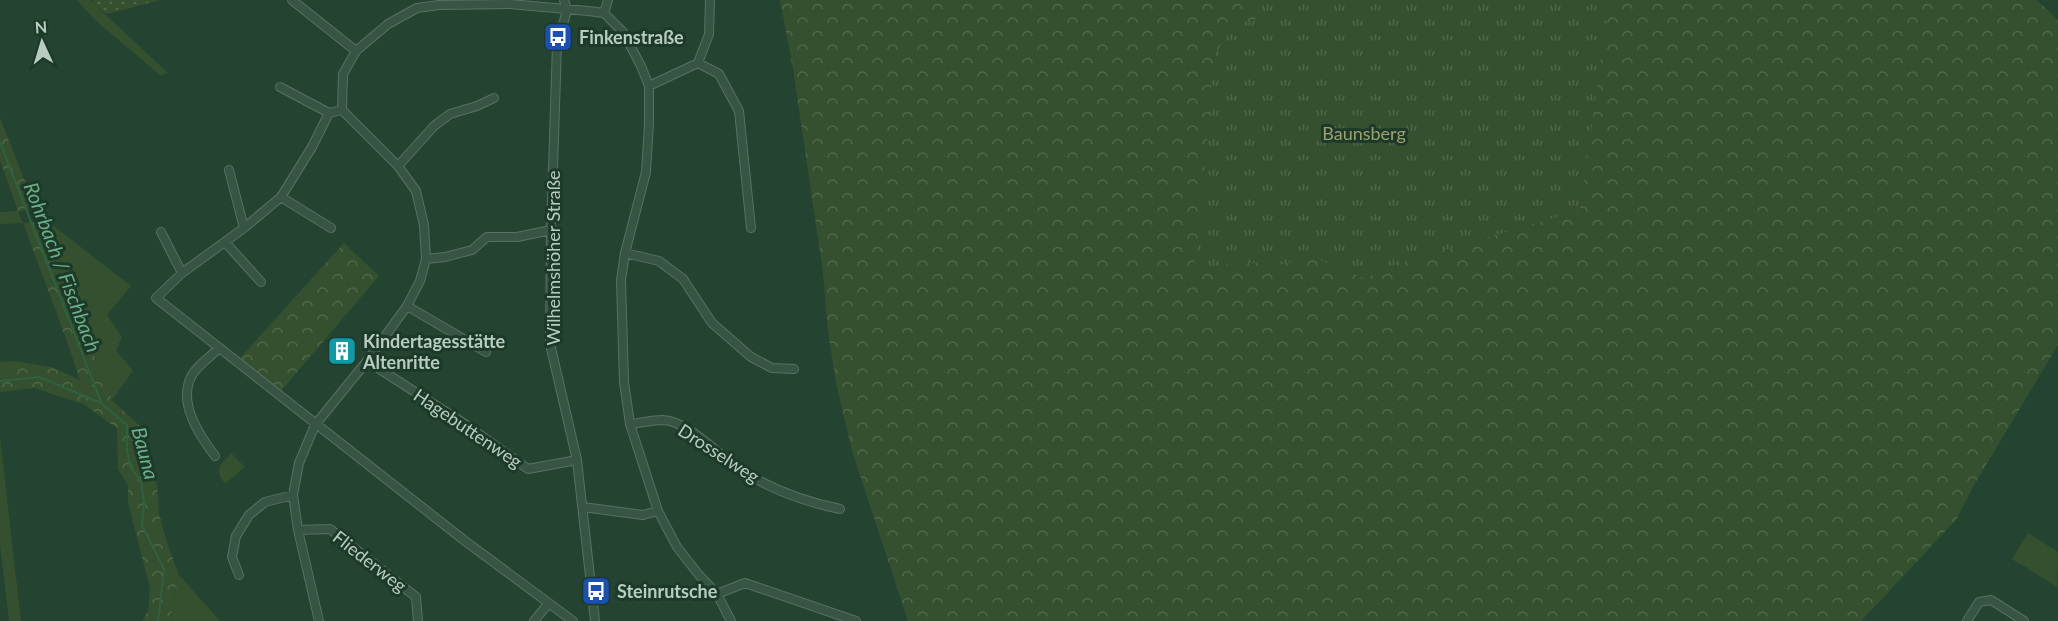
<svg xmlns="http://www.w3.org/2000/svg" width="2058" height="621" font-family="Lato,sans-serif">
  <style>
    .grass { fill: #35502e }
    .forest { fill: url(#forest-crowns) }
    .park { fill: url(#park-tufts) }
    .garden { fill: url(#garden-dots) }
    .lines { fill: none; stroke-linecap: round; stroke-linejoin: round }
    .stream { stroke: #2c6242; stroke-width: 2 }
    .minor-casing { stroke: #577162; stroke-width: 10 }
    .minor { stroke: #385444; stroke-width: 8 }
    .labels { text-anchor: middle; dominant-baseline: central; stroke-width: 6; stroke-linejoin: round; paint-order: stroke }
    .poi-label { font-size: 18px; font-weight: bold; fill: #b6cdc0; stroke: #1d3929; text-anchor: start }
    .park-label { font-size: 18px; fill: #9da16a; stroke: #1d3929 }
    .street-label { font-size: 18px; fill: #b6cdc0; stroke: #1d3929 }
    .water-label { font-size: 20px; font-style: italic; fill: #6bb087; stroke: #1d3929 }
  </style>
  <defs>
    <pattern id="forest-crowns" width="20" height="18" patternUnits="userSpaceOnUse" patternTransform="scale(1.5)"><rect width="20" height="18" fill="#35502e"/><path d="M2 6a3 3 0 1 1 6 0M12 15a3 3 0 1 1 6 0" fill="none" stroke="#50684a"/></pattern>
    <pattern id="park-tufts" width="24" height="20" patternUnits="userSpaceOnUse" patternTransform="scale(1.5)"><rect width="24" height="20" fill="#35502e"/><path d="M3 7l-1-3M5 7V3M7 7l1-3M15 17l-1-3M17 17v-4M19 17l1-3" fill="none" stroke="#50684a"/></pattern>
    <pattern id="garden-dots" width="8" height="8" patternUnits="userSpaceOnUse" patternTransform="scale(1.5)"><rect width="8" height="8" fill="#35502e"/><path d="M2 2h.1M6 6h.1" fill="none" stroke="#50684a" stroke-width="1.8" stroke-linecap="round"/></pattern>
  </defs>
  <rect width="100%" height="100%" fill="#244431"/>
  <!-- grass -->
  <path class="grass" d="M77,0H90L168,73L161,76L95,20Z
    M18,211L23,223L0,224V212Z
    M39,222L55,227L131,286L107,315L122,337L116,350L133,371L112,400L106,381L65,290Z
    M0,437L21,621H9L0,545Z
    M231,453L245,467L225,484C213,466 220,467 231,453Z
    M2028,533L2058,552L2057,587L2012,559Z
    M179,575L219,620L218,621H170Z"/>
  <!-- forest -->
  <path class="forest" d="M780,0H2037L2058,20V345L1974,485L1956,520L1861,621H908L852,451L836,383L828,331L823,272L793,69Z
    M0,118L36,209L18,211L0,160Z
    M39,222L65,291L106,381L112,400L142,428V466L157,484L159,514L167,543L179,575L170,621H142L148,611L150,588L128,502V485L118,469L117,428L83,404L34,388L0,392V362L14,361L51,367L80,380L68,344L23,223Z
    M344,243L379,276L280,392L240,358Z"/>
  <!-- park -->
  <path class="park" d="M1252,0H1609L1580,210L1380,269L1370,281L1318,259H1301L1276,266L1242,261L1192,272L1201,219L1211,87L1215,54L1230,31L1243,23L1256,19Z"/>
  <!-- garden -->
  <path class="garden" d="M95,0H160L106,14L91,1Z"/>
  <g class="lines">
    <!-- stream -->
    <path class="stream" d="M0,142L101,402
      M0,381L39,377L101,403L127,425V450L131,468L141,481L144,503L142,525L164,569L158,621"/>
    <!-- minor casing -->
    <g class="minor-casing">
      <path id="minor" d="M292,0L356,51
        M564,0L567,10L557,45L551,230L550,344L577,460L595,621
        M604,13L608,0
        M698,63L709,34L710,0
        M649,86L698,63L719,74L739,111L751,228
        M280,87L329,113
        M342,110L329,113L312,147L281,197L244,228L182,273L156,298L465,541L573,621
        M398,166L434,126L450,114L477,106L494,98
        M229,170L244,228
        M281,197L331,228
        M161,232L182,273
        M225,242L261,282
        M625,253L659,261L683,279L712,323L751,357L772,368L794,369
        M426,259L445,257L472,250L487,237H517L551,230
        M407,306L486,352
        M367,361L468,426L528,469L577,460
        M630,424C641,423 652,420 663,420C689,421 719,456 741,470C770,489 806,502 840,509
        M215,456C199,435 177,402 192,375C198,365 210,357 218,349
        M583,507L643,515L658,511
        M298,530L330,529L416,597L418,621
        M239,575L232,557L236,536L249,515L265,502L293,495
        M717,594L745,583L856,621
        M319,621L298,530L293,495L299,463L315,425L367,361L407,306L420,281L426,259L424,225L416,191L398,166L342,110L343,74L356,51L388,24L417,8L439,5L510,4L588,11L604,13L623,32L641,66L649,86V124L646,172L625,253L621,280L624,382L630,424L658,511L677,547L699,575L717,594L731,621
        M534,621L548,604
        M1967,621L1979,602L1991,600L2024,621"/>
    </g>
    <!-- minor -->
    <use href="#minor" class="minor"/>
  </g>
  <!-- icons -->
  <defs>
    <g id="bus-square" transform="scale(1.5)"><rect x="-9" y="-9" width="18" height="18" rx="4" fill="#1a4fb4" stroke="#1d3929"/><path d="M-5-6H5V4H4V6H2V4H-2V6H-4V4H-5ZM-3.5-4V0h7V-4ZM-3.5 1.2v1.5H-2V1.2ZM2 1.2v1.5H3.5V1.2Z" fill="#fff"/></g>
    <g id="building-square" transform="scale(1.5)"><rect x="-9" y="-9" width="18" height="18" rx="4" fill="#0f9aa8" stroke="#1d3929"/><path d="M-4-6H4V6H1V3H-1V6H-4ZM-2.5-4.3h1.7v1.8h-1.7ZM.8-4.3h1.7v1.8H.8ZM-2.5-1h1.7V.8h-1.7ZM.8-1h1.7V.8H.8Z" fill="#fff"/></g>
  </defs>
  <g fill-rule="evenodd">
    <use href="#bus-square" x="558" y="37"/>
    <use href="#building-square" x="342" y="351"/>
    <use href="#bus-square" x="596" y="591"/>
  </g>
  <g class="labels">
    <!-- poi labels -->
    <g class="poi-label">
      <text x="579" y="37">Finkenstraße</text>
      <text x="363" y="341">Kindertagesstätte<tspan x="363" dy="21">Altenritte</tspan></text>
      <text x="617" y="591">Steinrutsche</text>
    </g>
    <!-- park labels -->
    <g class="park-label">
      <text x="1364" y="133">Baunsberg</text>
    </g>
    <!-- street labels -->
    <g class="street-label">
      <text transform="translate(553 258) rotate(-90)">Wilhelmshöher Straße</text>
      <text transform="translate(468 428) rotate(34)">Hagebuttenweg</text>
      <text transform="translate(719 453) rotate(33)">Drosselweg</text>
      <text transform="translate(370 561) rotate(38)">Fliederweg</text>
    </g>
    <!-- water labels -->
    <g class="water-label">
      <text transform="translate(63 267) rotate(69)">Rohrbach / Fischbach</text>
      <text transform="translate(146 453) rotate(75)">Bauna</text>
    </g>
  </g>
  <!-- north arrow -->
  <g transform="translate(42 42) rotate(356)" stroke="#1d3929" stroke-width="4.5" paint-order="stroke">
  <path d="M0-4.5L10 22L0 15L-10 22Z" fill="#b6cdc0"/>
  <text y="-9" font-size="16" font-weight="bold" text-anchor="middle" fill="#b6cdc0">N</text>
  </g>
</svg>
